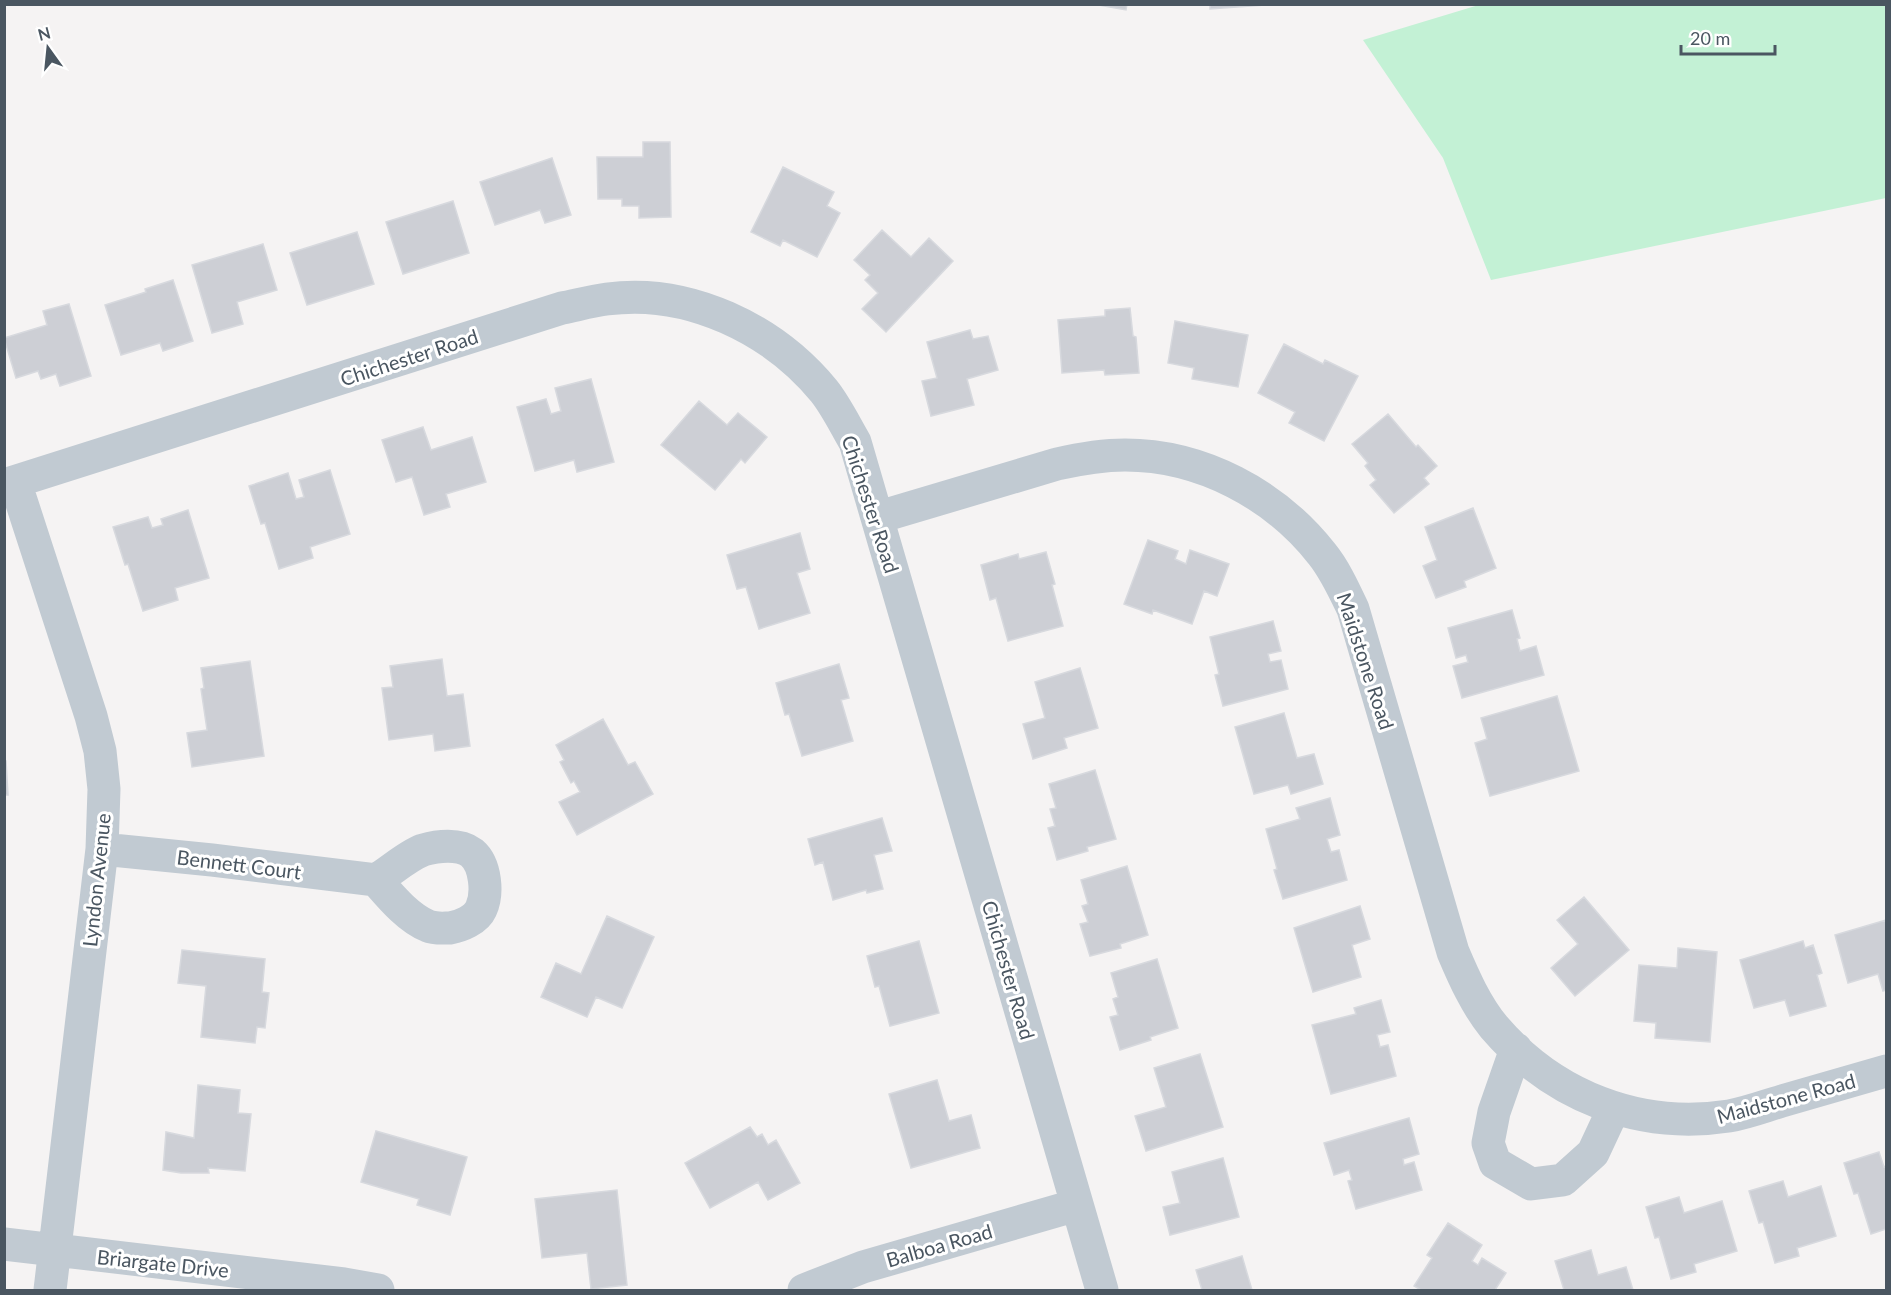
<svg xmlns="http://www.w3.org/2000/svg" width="1891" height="1295" font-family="Lato,sans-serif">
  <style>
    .green { fill: #c3f1d5 }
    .building { fill: #cdcfd5; stroke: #d7d9de; stroke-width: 1.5 }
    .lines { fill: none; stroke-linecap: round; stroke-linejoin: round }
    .minor { stroke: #c1cad2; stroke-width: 33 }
    .labels { text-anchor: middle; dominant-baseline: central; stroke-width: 6; stroke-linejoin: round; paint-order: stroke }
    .street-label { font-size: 20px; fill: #4a5661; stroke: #fff }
  </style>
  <rect width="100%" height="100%" fill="#f5f3f3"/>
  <!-- green -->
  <path class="green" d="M1482,4L1886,5V198L1491,280L1443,158L1363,40Z"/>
  <!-- building -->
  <path class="building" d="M1093,4H1127L1126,10Z
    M1210,4H1278L1210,9Z
    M643,142H670L671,217L639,218V206H622V199H598L597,157H643Z
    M552,158L571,215L545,223L540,210L495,225L480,182Z
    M783,167L834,192L827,206L840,213L817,257L783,240L780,246L751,232Z
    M453,201L469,253L403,274L386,222Z
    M882,230L911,257L929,238L953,261L886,332L862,309L878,293L865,280L870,275L854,260Z
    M357,232L374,284L307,305L290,253Z
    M263,244L277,290L237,302L243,324L212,333L192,265Z
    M173,280L193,341L163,351L160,343L121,355L105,305L146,292L145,289Z
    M69,304L91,376L60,386L56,374L41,379L38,371L16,378L4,338L47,325L43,311Z
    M1130,308L1133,336L1136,337L1139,373L1105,375L1104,370L1062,373L1058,320L1105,316V310Z
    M1175,321L1248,335L1238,387L1192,379L1194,368L1168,363Z
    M970,330L973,339L988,336L998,370L967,379L974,405L931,416L922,381L937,378L927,342Z
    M1284,344L1323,364L1325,360L1358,376L1324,441L1289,423L1295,412L1258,393Z
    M591,379L614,462L577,472L574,460L535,471L517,407L546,399L551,414L561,411L555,388Z
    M699,401L727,425L738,413L767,437L745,463L741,459L715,490L661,445Z
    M1388,414L1416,447L1418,445L1437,466L1424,478L1429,484L1394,513L1370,485L1376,480L1365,466L1368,463L1352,444Z
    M423,427L431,450L472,437L486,482L446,494L450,507L424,515L412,477L396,482L382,440Z
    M330,470L350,534L310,547L313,558L279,569L265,523L261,524L249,486L288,473L296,499L304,497L299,480Z
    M1473,508L1496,568L1464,581L1466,587L1436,598L1423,566L1437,560L1425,527Z
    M188,510L209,578L175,588L178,600L143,611L128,564L125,565L113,527L148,517L152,528L163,525L161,519Z
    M800,533L810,569L797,573L810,613L759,629L746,587L737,589L727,555Z
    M1148,540L1178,551L1175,559L1186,564L1190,550L1229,564L1217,596L1204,591L1192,624L1153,610L1152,614L1124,604Z
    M1046,552L1055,584L1052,585L1063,626L1008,641L996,598L990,600L981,565L1018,554L1019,559Z
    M1512,610L1520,638L1517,639L1520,651L1536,646L1544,675L1462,698L1453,666L1468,662L1466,655L1456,658L1448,628Z
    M1273,621L1281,651L1268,654L1270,662L1281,660L1288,689L1223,706L1215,675L1219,674L1210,637Z
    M442,659L447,696L463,694L470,746L435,751L433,734L389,740L382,688L393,687L390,666Z
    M250,661L264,756L192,767L187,733L207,730L201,689L204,688L201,668Z
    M839,664L849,698L841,700L853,741L802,756L789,714L785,715L776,683Z
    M1080,668L1098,728L1064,738L1067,748L1033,759L1023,724L1045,718L1035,682Z
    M1557,696L1579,771L1490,796L1475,743L1487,739L1481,718Z
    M1284,713L1297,758L1314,754L1323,784L1291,794L1288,785L1254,794L1235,727Z
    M603,719L628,765L635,762L653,794L577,835L559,802L580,792L574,781L571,783L560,762L564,760L556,745Z
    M4,761H6L8,795H4Z
    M1095,770L1116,839L1087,847L1088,851L1057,860L1048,828L1055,826L1050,809L1056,808L1049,784Z
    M1330,798L1340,835L1327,839L1331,852L1339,850L1347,880L1283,899L1274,870L1277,869L1266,829L1300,819L1296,808Z
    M882,818L892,851L874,855L883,889L867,893L866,890L833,900L823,862L815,865L808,839Z
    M1127,866L1148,935L1120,944L1121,948L1090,956L1080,924L1088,922L1082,906L1088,904L1081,880Z
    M1584,897L1629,950L1575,996L1551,968L1578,944L1557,920Z
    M1360,906L1370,939L1352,945L1361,977L1313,992L1294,928Z
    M607,916L654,937L622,1008L596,997L587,1017L541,997L556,963L581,974Z
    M1886,920V990L1883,991L1878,974L1848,983L1835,935Z
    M919,941L939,1013L890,1026L879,986L875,987L867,956Z
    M1803,941L1805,948L1813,945L1822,973L1817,975L1826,1006L1790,1016L1785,1000L1754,1008L1740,960Z
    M1678,948L1717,952L1710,1042L1655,1038L1656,1023L1634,1021L1639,965L1677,968Z
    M182,950L265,959L262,992L269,993L265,1028L257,1027L255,1043L201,1037L206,986L178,983Z
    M1157,959L1178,1028L1150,1037L1151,1040L1120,1050L1110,1017L1118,1015L1113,999L1118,997L1111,973Z
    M1381,1000L1390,1032L1377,1035L1380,1047L1388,1045L1396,1076L1331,1094L1312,1025L1356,1014L1354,1008Z
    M1200,1054L1223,1127L1146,1151L1135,1116L1166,1107L1154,1068Z
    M937,1080L949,1121L971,1115L980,1148L911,1168L889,1094Z
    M198,1085L240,1090L238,1113L251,1114L245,1171L208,1168L209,1173H181L163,1170L166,1132L194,1138Z
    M1409,1118L1419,1154L1403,1159L1404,1165L1414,1162L1422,1190L1356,1209L1348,1181L1352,1180L1349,1170L1334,1175L1324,1143Z
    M750,1127L757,1137L762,1134L768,1145L776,1140L800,1183L768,1200L758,1182L710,1208L685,1163Z
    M376,1131L467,1157L450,1215L417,1205L419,1199L361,1182Z
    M1879,1152L1884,1167L1886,1166V1229L1871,1234L1858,1193L1854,1194L1844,1163Z
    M1223,1158L1239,1217L1170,1235L1163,1207L1180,1203L1172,1172Z
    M1783,1181L1788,1197L1821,1186L1836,1236L1797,1248L1799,1256L1775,1263L1763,1222L1759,1223L1749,1191Z
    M617,1190L627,1285L591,1289L587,1253L542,1258L535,1199Z
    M1679,1197L1684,1213L1722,1201L1737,1251L1694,1264L1696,1272L1671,1279L1659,1237L1655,1238L1646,1207Z
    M1448,1223L1482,1245L1472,1261L1478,1265L1482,1258L1506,1273L1495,1290H1421L1414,1286L1432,1258L1427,1255Z
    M1591,1250L1598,1275L1626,1267L1633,1290H1564L1555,1261Z
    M1242,1256L1252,1290H1202L1196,1270Z"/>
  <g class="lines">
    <!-- minor -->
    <path class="minor" d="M15,482L91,716L100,751L104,789L102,849L50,1290
      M4,485L562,308C577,305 592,301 607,299C689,288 773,329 824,391C836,406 845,425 855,442L1102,1290
      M879,517L1057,464C1079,459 1102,455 1125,455C1201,455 1275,494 1322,554C1335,570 1344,590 1353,609L1453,952C1464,978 1476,1005 1494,1027C1553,1096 1639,1130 1729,1116C1747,1113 1765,1106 1782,1101C1817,1091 1852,1081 1886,1071
      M102,849L212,860L376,880C391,871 407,856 423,850C437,846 459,843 472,853C486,865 488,894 481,909C476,920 461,926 450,928C443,928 435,929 428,926C408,918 390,896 376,880
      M1516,1049L1494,1112L1488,1143L1495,1163L1531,1184L1563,1180L1593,1153L1614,1108
      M4,1244L344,1284L378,1290
      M804,1290L863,1267L1077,1205"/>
  </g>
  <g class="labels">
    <!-- street labels -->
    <g class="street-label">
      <text transform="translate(409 357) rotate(-18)">Chichester Road</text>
      <text transform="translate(871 504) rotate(72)">Chichester Road</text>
      <text transform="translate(1366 661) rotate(72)">Maidstone Road</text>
      <text transform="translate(239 864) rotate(7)">Bennett Court</text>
      <text transform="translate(96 880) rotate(-84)">Lyndon Avenue</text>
      <text transform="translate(1009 970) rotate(74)">Chichester Road</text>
      <text transform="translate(1786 1098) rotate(-15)">Maidstone Road</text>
      <text transform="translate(939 1245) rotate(-16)">Balboa Road</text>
      <text transform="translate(163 1263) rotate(6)">Briargate Drive</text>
    </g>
  </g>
  <!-- border -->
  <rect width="1891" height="1295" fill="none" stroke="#4a5661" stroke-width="12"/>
  <!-- north arrow -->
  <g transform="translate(48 48) rotate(345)" stroke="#ffffff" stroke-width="4.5" paint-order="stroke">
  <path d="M0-4.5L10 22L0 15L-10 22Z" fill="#4a5661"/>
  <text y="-9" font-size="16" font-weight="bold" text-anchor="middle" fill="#4a5661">N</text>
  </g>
  <!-- scale -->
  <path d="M1681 45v9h94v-9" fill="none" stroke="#4a5661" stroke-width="3"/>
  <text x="1690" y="45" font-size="18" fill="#4a5661" stroke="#ffffff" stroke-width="4.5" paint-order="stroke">20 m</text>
</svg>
